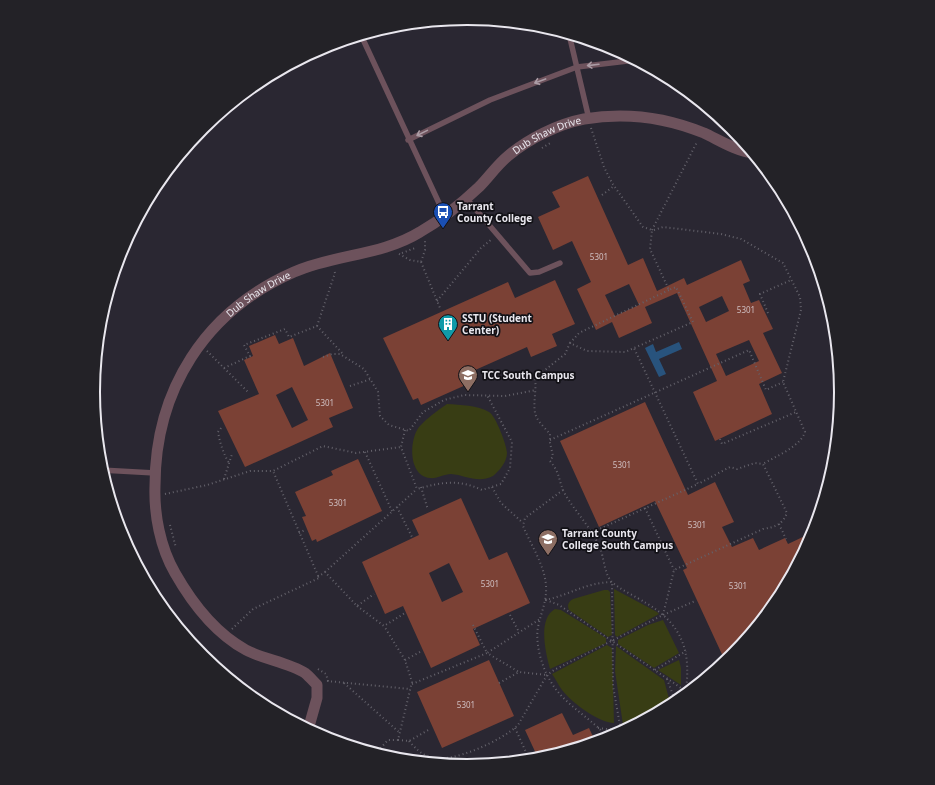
<svg xmlns="http://www.w3.org/2000/svg" width="935" height="785" font-family="'Noto Sans',sans-serif">
  <style>
    .green { fill: #383d14 }
    .water { fill: #28537d }
    .building { fill: #7b4135; fill-rule: evenodd }
    .lines { fill: none; stroke-linecap: round; stroke-linejoin: round }
    .path { stroke: #64626b; stroke-width: 2; stroke-dasharray: 1 3; stroke-linecap: butt }
    .service { stroke: #6d525c; stroke-width: 5.5 }
    .minor { stroke: #6d525c; stroke-width: 11 }
    .oneway { stroke: #ab9ca5 }
    .labels { text-anchor: middle; dominant-baseline: central; stroke-width: 3.5; stroke-linejoin: round; paint-order: stroke }
    .number-label { font-size: 8px; fill: #cebec0 }
    .street-label { font-size: 10px; fill: #e9e7ee; stroke: #121116 }
    .poi-label { font-size: 10px; font-weight: bold; fill: #e9e7ee; stroke: #121116; text-anchor: start }
    .rim { fill: none; stroke: #e9e7ee; stroke-width: 2 }
  </style>
  <rect width="100%" height="100%" fill="#2a2732"/>
  <!-- green -->
  <path class="green" d="M447,404C460,405 478,405 489,412C496,416 507,446 507,453C507,462 499,471 493,476C478,484 465,475 451,474C444,474 437,479 430,478C408,476 409,440 419,427C427,418 437,411 447,404Z
    M614,589L657,612L659,614L617,637L615,635Z
    M604,590H608L610,592L612,635L608,637L569,610C567,605 568,602 573,599Z
    M555,609L561,610L606,638V643L550,669C546,654 537,619 555,609Z
    M663,620L679,653L654,668L618,644V640L648,625Z
    M607,645L612,648L614,723C599,723 571,702 562,690C558,685 556,679 552,674Z
    M616,646L664,680L671,706L634,726L623,725L615,671Z
    M679,660L681,668V685L658,670Z"/>
  <!-- water -->
  <path class="water" d="M679,342L682,349L659,359L666,374L659,377L645,348L653,344L656,352Z"/>
  <!-- building -->
  <path class="building" d="M588,176L628,265L643,258L657,291L684,278L687,285L741,260L750,281L743,284L751,303L759,300L773,329L763,333L782,373L759,384L772,414L715,441L693,392L717,381L677,293L645,307L652,323L619,338L612,322L596,330L577,289L591,282L572,241L553,250L538,217L560,207L552,192ZM629,284L639,305L615,316L605,295ZM722,296L729,311L706,322L699,307ZM749,340L759,361L726,376L716,354Z
    M555,280L575,324L552,334L557,346L531,357L527,347L473,371L477,380L421,405L418,398L413,400L383,338L508,282L515,298Z
    M275,335L279,344L293,338L304,366L330,353L353,408L329,418L333,427L245,467L218,411L259,394L244,360L253,356L249,346ZM292,387L308,420L292,428L276,395Z
    M645,402L688,495L715,482L734,522L722,527L732,547L753,538L759,550L785,538L788,544L807,535L810,542L779,601L732,657L726,663L683,570L687,568L655,501L599,527L560,441Z
    M358,459L382,511L317,542L316,539L312,541L302,517L306,516L295,492L333,475L331,471Z
    M461,498L489,560L507,552L530,603L473,629L480,645L431,668L403,606L385,614L362,562L419,535L412,520ZM449,563L463,592L442,602L429,573Z
    M489,660L514,716L442,748L417,692Z
    M562,713L573,735L589,728L596,743L539,760L525,730Z"/>
  <g class="lines">
    <!-- path -->
    <path class="path" d="M591,128L604,167L612,183L643,227L652,230L650,249L669,290L676,287L693,322L625,352L587,351L570,343L565,354L535,378C537,390 532,406 536,416C539,423 546,429 550,434V443L553,456L550,461C561,474 558,481 565,494C576,513 591,527 600,548C604,557 604,574 612,582C619,589 637,597 646,603C684,625 692,654 685,696
      M542,148L552,142
      M602,195L614,186
      M652,230L697,142
      M654,230L663,227L721,234L741,239L783,263L800,297L801,310L783,382L805,432C800,447 776,456 763,464
      M402,253L415,248
      M399,254L410,260L421,262L425,250V241
      M421,262L440,308
      M437,301L481,248L492,239
      M768,313L760,294L791,280
      M317,326L335,273L334,270
      M570,343L579,333L669,290
      M207,351L249,393
      M323,357L332,354H340L364,369L378,392L380,416L389,425L409,431L423,412L444,400L464,395L505,396L536,390
      M224,368L250,356L244,345L285,329L289,337L317,326L343,354
      M350,386L371,379
      M221,428L218,432C220,443 223,453 229,463
      M405,430L401,447L417,489C442,482 458,479 482,490L501,484L510,468L512,442L487,395
      M720,439L722,444L796,412
      M550,440L749,350L766,390L783,382
      M365,452L392,511
      M224,479L232,454
      M421,487L428,510
      M492,487L501,503L523,523
      M563,490L525,518L523,526C531,545 544,564 546,585C547,602 541,612 538,627C535,644 542,668 551,682C565,706 592,718 609,739
      M165,494L207,485L250,471H273L323,446L356,453L401,447
      M397,507L412,537
      M645,508L674,570
      M779,524L786,539
      M170,525L176,548
      M593,532L698,484L634,348
      M299,533L305,530
      M325,572L417,489
      M318,577L325,572L357,606L374,594
      M545,600C570,595 584,583 612,582L613,686L621,731
      M546,600L559,605L681,688H686
      M357,606L384,626L405,613
      M510,615L519,632
      M663,615L674,570L763,529C775,527 782,525 787,513L763,464L755,463L737,469L730,467L698,484
      M473,625L487,653L540,619
      M232,629L253,609L319,578L273,471
      M405,660L420,652
      M318,669L326,674L328,681L327,684
      M655,670L686,651
      M667,679L676,703
      M327,681L410,689
      M344,683L400,733
      M499,683L519,672L547,675
      M412,684L487,653L519,672
      M515,728L530,761
      M598,728L625,731
      M398,740L409,741L430,729
      M409,741C415,748 421,754 429,757C450,765 503,740 518,725L547,675L554,670L663,615L695,601
      M375,754L388,740H398L412,682L405,660L384,626
      M447,758L454,766"/>
    <!-- service -->
    <path class="service" d="M569,34L589,119
      M361,35L445,216
      M408,140L490,100L577,67L636,60
      M466,198L530,273L539,272L560,263
      M101,470L155,473"/>
    <!-- minor -->
    <path class="minor" id="s1" d="M308,730L317,698V685C313,681 309,676 305,673C290,663 263,659 246,650C215,633 192,603 175,573C160,547 154,514 155,486C155,390 205,311 294,272C335,254 381,256 420,232C441,220 461,204 479,187C489,177 497,165 508,156C528,139 558,124 584,119C625,112 665,117 704,133C719,140 736,151 753,153"/>
  </g>
  <!-- one-way arrows -->
  <defs><path id="oneway-shaft" d="M-6 0H5M1.5-3L5.5 0L1.5 3" fill="none" stroke-width="1.6" stroke-linecap="round" stroke-linejoin="round"/></defs>
  <g class="oneway">
    <use href="#oneway-shaft" transform="translate(593 65) rotate(173)"/>
    <use href="#oneway-shaft" transform="translate(540 81) rotate(160)"/>
    <use href="#oneway-shaft" transform="translate(422 133) rotate(154)"/>
  </g>
  <!-- icons -->
  <defs>
    <g id="bus-pin" transform="scale(1)"><path d="M0 17L-7.5 6A9.5 9.5 0 1 1 7.5 6Z" fill="#1a4fb4" stroke="#121116"/><path d="M-5-6H5V4H4V6H2V4H-2V6H-4V4H-5ZM-3.5-4V0h7V-4ZM-3.5 1.2v1.5H-2V1.2ZM2 1.2v1.5H3.5V1.2Z" fill="#fff"/></g>
    <g id="building-pin" transform="scale(1)"><path d="M0 17L-7.5 6A9.5 9.5 0 1 1 7.5 6Z" fill="#0f9aa8" stroke="#121116"/><path d="M-4-6H4V6H1V3H-1V6H-4ZM-2.5-4.3h1.7v1.8h-1.7ZM.8-4.3h1.7v1.8H.8ZM-2.5-1h1.7V.8h-1.7ZM.8-1h1.7V.8H.8Z" fill="#fff"/></g>
    <g id="university-pin" transform="scale(1)"><path d="M0 17L-7.5 6A9.5 9.5 0 1 1 7.5 6Z" fill="#8d6e63" stroke="#121116"/><path d="M0-5L7-2L0 1L-7-2ZM-4 1L0 2.5L4 1V4Q0 6-4 4Z" fill="#fff"/></g>
  </defs>
  <g fill-rule="evenodd">
    <use href="#bus-pin" x="443" y="212"/>
    <use href="#building-pin" x="448" y="324"/>
    <use href="#university-pin" x="468" y="375"/>
    <use href="#university-pin" x="548" y="539"/>
  </g>
  <g class="labels">
    <!-- number labels -->
    <g class="number-label">
      <text x="599" y="256">5301</text>
      <text x="746" y="309">5301</text>
      <text x="325" y="402">5301</text>
      <text x="622" y="464">5301</text>
      <text x="338" y="502">5301</text>
      <text x="697" y="524">5301</text>
      <text x="490" y="583">5301</text>
      <text x="738" y="585">5301</text>
      <text x="466" y="704">5301</text>
    </g>
    <!-- street labels -->
    <g class="street-label">
      <text stroke="none"><textPath href="#s1" startOffset="888">Dub Shaw Drive</textPath></text>
      <text stroke="none"><textPath href="#s1" startOffset="552">Dub Shaw Drive</textPath></text>
    </g>
    <!-- poi labels -->
    <g class="poi-label">
      <text x="457" y="206">Tarrant<tspan x="457" dy="12">County College</tspan></text>
      <text x="462" y="318">SSTU (Student<tspan x="462" dy="12">Center)</tspan></text>
      <text x="482" y="375">TCC South Campus</text>
      <text x="562" y="533">Tarrant County<tspan x="562" dy="12">College South Campus</tspan></text>
    </g>
  </g>
  <!-- crop -->
  <path d="M0 0H935V785H0ZM100 392a367 367 0 1 1 734 0a367 367 0 1 1-734 0Z" fill="#232227" fill-rule="evenodd"/>
  <path class="rim" d="M100 392a367 367 0 1 1 734 0a367 367 0 1 1-734 0Z"/>
</svg>
